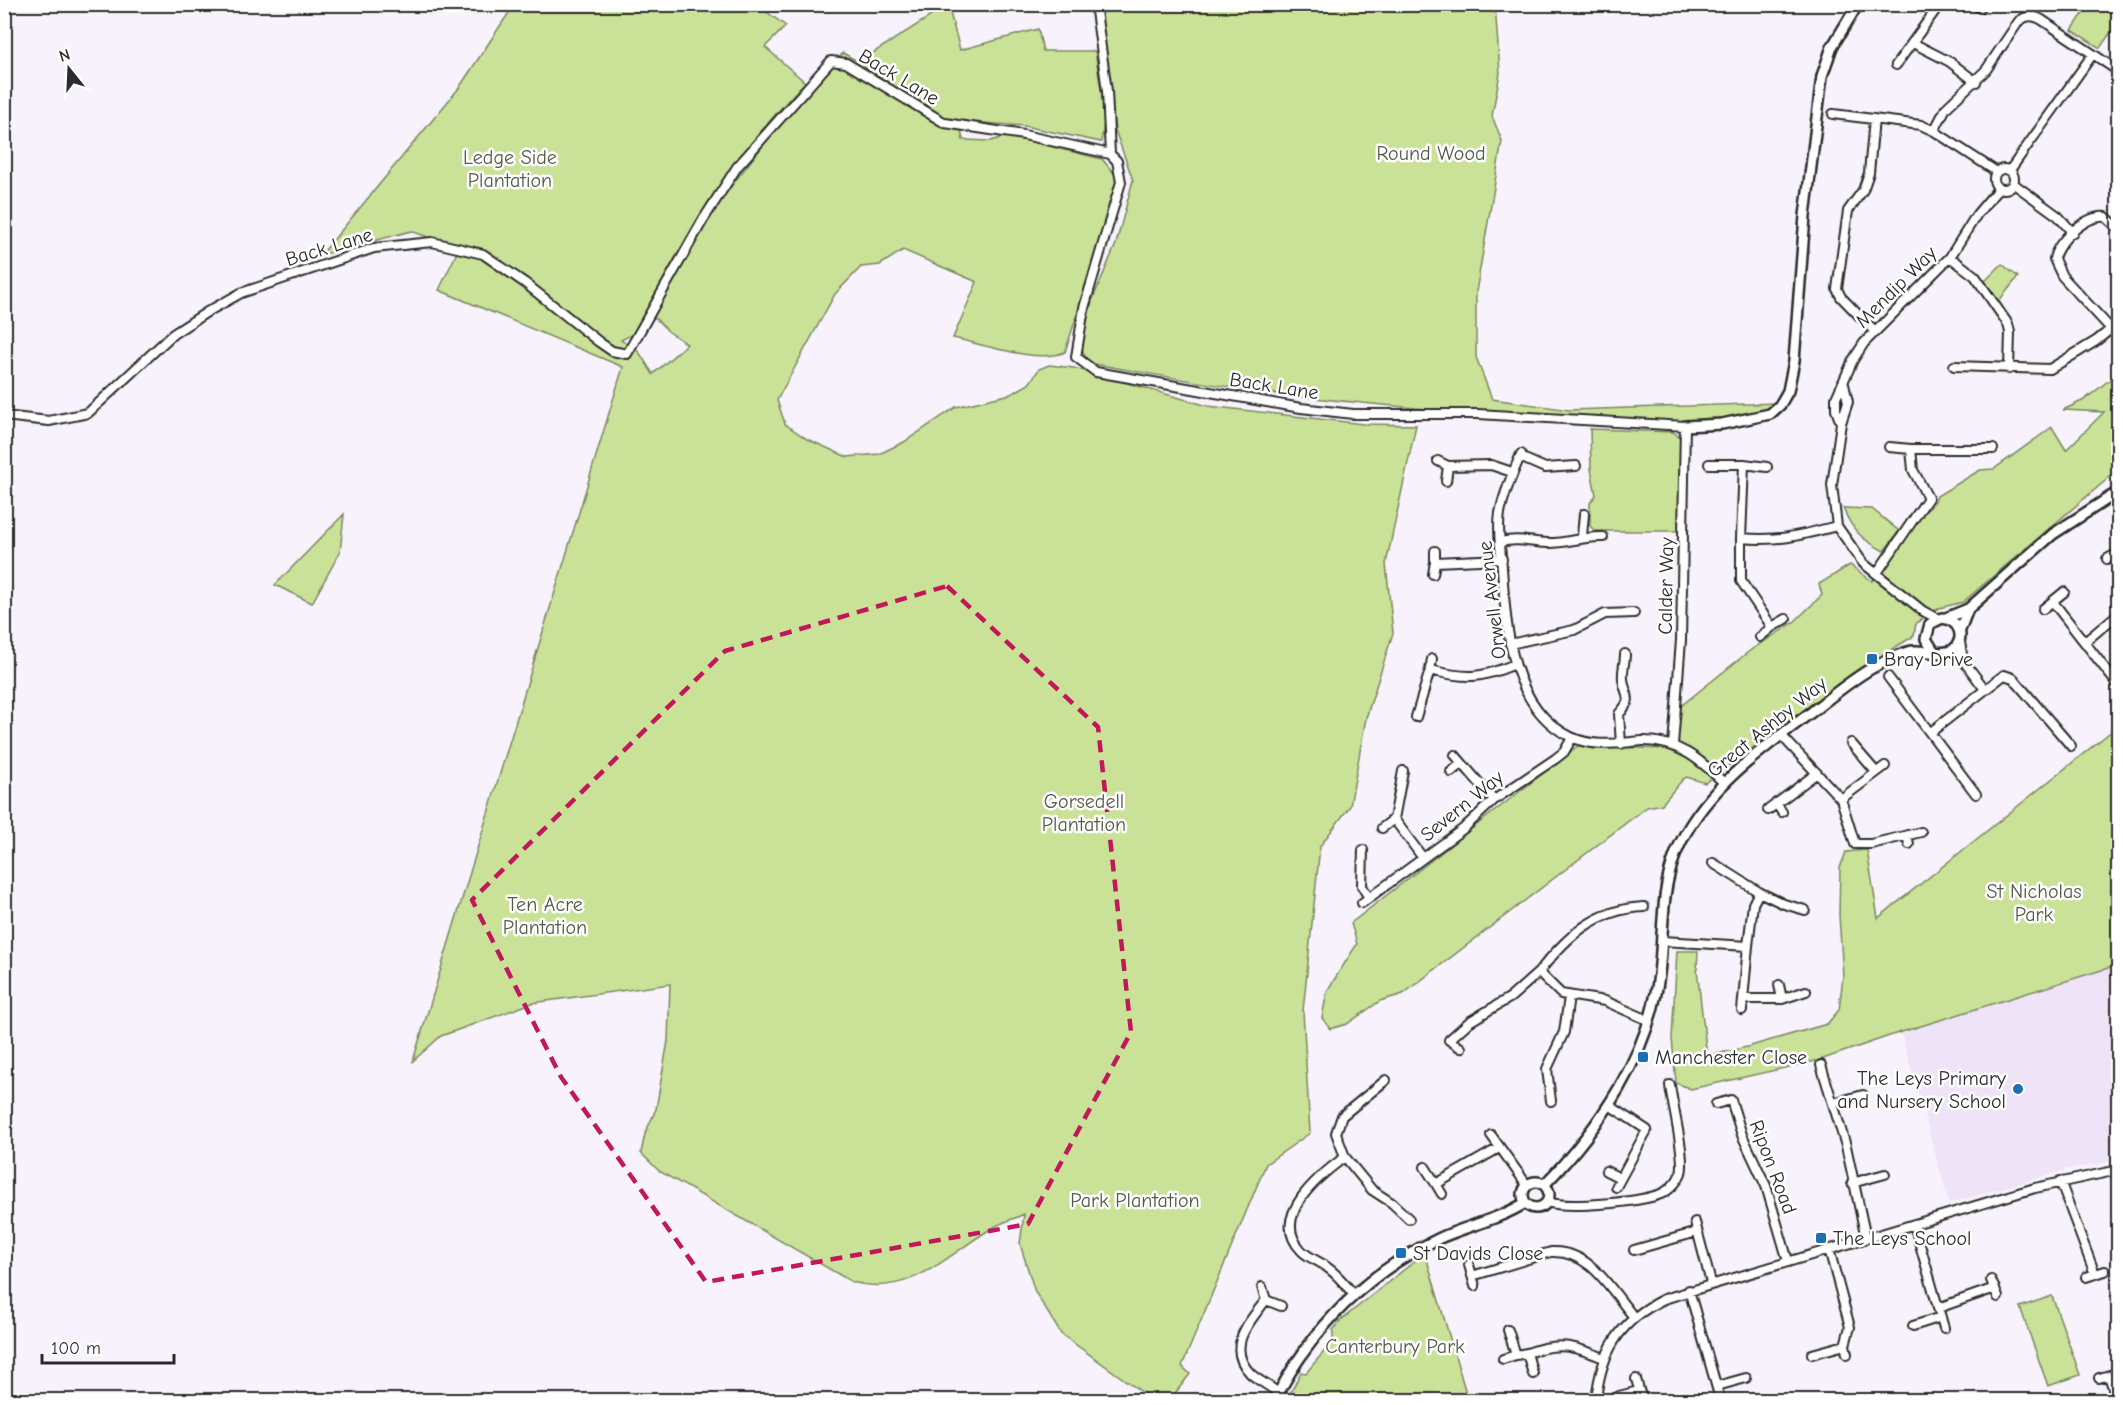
<svg xmlns="http://www.w3.org/2000/svg" width="2123" height="1405" font-family="'Comic Neue',sans-serif">
  <style>
    .built { fill: #eee3f7 }
    .green { fill: #c9e298; stroke: #7a8662; stroke-width: 1.5 }
    .lines { fill: none; stroke-linecap: round; stroke-linejoin: round }
    .minor-casing { stroke: #2b2b2b; stroke-width: 12 }
    .tertiary-casing { stroke: #2b2b2b; stroke-width: 14 }
    .minor { stroke: #fff; stroke-width: 8 }
    .tertiary { stroke: #fff; stroke-width: 9 }
    .marked { fill: none; stroke: #c2185b; stroke-width: 4.5; stroke-dasharray: 12 8; stroke-linejoin: round }
    .poi-dot { fill: #1f6fb2; stroke: #fff; stroke-width: 2 }
    .labels { text-anchor: middle; dominant-baseline: central; stroke-width: 5; stroke-linejoin: round; paint-order: stroke }
    .street-label { font-size: 20px; fill: #2b2b2b; stroke: #fff }
    .park-label { font-size: 20px; fill: #525946; stroke: #fff }
    .poi-label { font-size: 20px; fill: #2b2b2b; stroke: #fff; text-anchor: start }
  </style>
  <rect width="100%" height="100%" fill="#f7f2fb"/>
  <filter id="ink" filterUnits="userSpaceOnUse"><feTurbulence type="fractalNoise" baseFrequency=".0167" numOctaves="2"/><feDisplacementMap in="SourceGraphic" scale="12" xChannelSelector="R" yChannelSelector="G"/><feConvolveMatrix kernelMatrix="1 2 1 2 8 2 1 2 1" color-interpolation-filters="sRGB"/></filter>
  <g filter="url(#ink)">
    <!-- built -->
    <path class="built" d="M2118,965V1160L2069,1169L1949,1203L1901,1032Z"/>
    <!-- green -->
    <path class="green" d="M1112,4L1495,5L1500,73L1492,116L1502,141L1476,292V357L1492,399L1569,410L1778,403C1749,446 1336,401 1269,393C1211,385 1152,374 1094,364L1087,360L1081,347L1092,301L1116,244L1133,180L1115,130L1099,14Z
      M514,5H757L786,26L765,47L805,82C767,122 732,164 703,211C678,250 657,293 633,334L621,340L639,352L653,374L687,344L669,332L653,316L714,208L797,102L843,53L859,62L948,5L960,50L1038,29L1043,51H1095L1105,117L1101,142L1024,126L959,121L963,140L991,141L1007,136L1102,159L1118,178V188L1065,352C1039,364 982,344 953,338L977,282L903,250L880,265L861,267L835,294L777,400L785,424L807,439L847,457L879,454L904,442L956,407L1011,394L1029,384L1039,369L1049,365L1074,368L1208,406L1363,424L1416,425L1386,564L1393,633L1366,718L1350,806L1320,846L1303,1011L1310,1133L1266,1164L1182,1366L1190,1374L1170,1400H1153L1061,1334L1035,1292L1020,1244L1024,1214C1014,1219 1003,1222 994,1227C949,1253 910,1299 852,1282L659,1171L641,1153L645,1134L656,1109L668,1041L670,984L532,1003L441,1036L413,1061L623,367L439,290L459,248L411,231L321,255L459,88Z
      M2089,5H2118V22L2100,48L2072,30Z
      M2002,264L2018,277L1998,302L1985,281Z
      M2118,373V462L2112,475L1963,602L1939,608L1916,623L1914,636L1862,667L1705,783L1687,777L1683,779L1662,804L1647,807L1403,994L1380,1001L1347,1024L1330,1029L1322,1018L1327,991L1357,944L1351,923L1578,746L1668,749L1670,730L1682,705L1752,649L1793,623L1822,595L1819,584L1850,565L1872,581C1894,560 1898,539 1916,520C1923,511 1934,508 1937,496L1980,470L1994,469L2052,427L2066,450L2104,412L2063,410L2084,400Z
      M1590,429L1673,432L1681,438L1680,531H1595L1590,526V503L1596,495L1591,469Z
      M1843,508L1872,509L1899,531L1884,551C1863,540 1852,531 1843,508Z
      M344,514L340,552L312,603L275,585Z
      M2118,726V965L1895,1034L1820,1060L1691,1089L1676,1083L1672,1038L1677,951H1698L1697,969L1707,1056L1747,1047L1827,1024L1839,1010L1843,976L1839,915L1840,868L1846,852L1867,850L1878,918Z
      M1425,1253L1468,1400H1287L1301,1372L1306,1373L1333,1341V1330L1341,1320Z
      M2052,1296L2080,1375L2048,1386L2020,1307Z"/>
    <g class="lines">
      <!-- minor casing -->
      <g class="minor-casing">
        <path id="minor" d="M1974,4L1980,8
          M1096,11L1107,91L1110,154
          M1913,43L1950,62L1976,82
          M1896,65L1940,4
          M1833,114L1921,125L1934,131L1997,172
          M1874,119L1869,173L1863,190L1848,211L1837,289L1841,297L1874,331
          M1934,131L1946,108L1986,70L2019,21C2027,15 2033,15 2042,20L2093,54
          M1994 179a10 10 0 1 1 20 0a10 10 0 1 1-20 0Z
          M2010,170L2093,54L2118,71
          M2014,184L2058,216L2073,233
          M2118,228L2106,217C2087,214 2057,241 2054,259L2062,276L2111,329L2118,322
          M1950,257L1975,276L2008,324L2010,332L2009,369
          M1954,366L2050,369L2096,341L2111,329
          M4,416L49,421L88,413L173,334L207,312L241,293L374,248L432,242L483,254L525,283L599,342L612,351L627,354L703,220L737,167L831,61L846,63L945,123L1024,135L1110,154L1117,161L1121,182L1084,308L1076,357L1096,372L1301,408L1353,414H1478L1685,426L1681,640L1673,745
          M1841,423L1848,402L1844,384
          M1911,449H1993
          M1521,454C1513,473 1504,492 1500,513C1497,531 1501,550 1502,568C1506,626 1510,708 1571,737C1595,748 1617,743 1642,741C1677,740 1701,760 1724,783
          M1520,457L1545,468L1576,466
          M1438,461L1448,466L1491,465L1512,472
          M1709,464H1744
          M1767,467L1744,464L1741,538C1778,542 1802,535 1837,526
          M1446,481L1448,466
          M1582,536L1584,514
          M1741,538V581L1772,627L1786,619
          M1500,542C1519,538 1528,542 1547,543C1566,544 1582,536 1603,537
          M1435,551V562L1502,559
          M2107,559L2118,553
          M1877,573L1928,498L1913,470L1911,449L1889,447
          M1433,574L1435,562
          M2053,602L2118,685
          M2043,609L2064,592
          M1938,619L1923,611L1863,563L1837,526L1832,485L1841,423L1836,410V398L1853,360L1864,343L1950,257L1977,214L1999,188
          M1760,637L1772,627
          M2086,641L2118,614
          M1960,642L1963,660L1984,688
          M1510,644L1574,630L1605,614L1634,613
          M1950,652L1963,660
          M1432,659L1430,670C1467,679 1480,679 1515,664
          M1888,677L1976,794
          M1416,717L1430,670
          M1931,732L2004,675L2013,678L2071,746
          M1781,735L1841,799L1855,844H1871L1921,832
          M1851,743L1876,772
          M1621,744L1619,714C1635,696 1625,698 1623,679C1622,671 1625,662 1625,654
          M1455,755L1494,800
          M1403,771L1394,819L1423,858
          M1451,772L1462,763
          M1841,799L1885,766
          M1776,803L1782,812
          M1768,810L1817,773
          M1382,828L1394,819
          M1907,835L1909,844
          M1363,850L1362,886L1369,898
          M1713,863L1759,892L1753,904L1748,946
          M1759,892L1784,904L1805,910
          M1362,903L1463,829L1494,800L1555,759L1564,752L1572,738
          M1662,941L1748,946L1742,1010
          M1539,972C1567,936 1596,909 1644,907
          M1779,985L1782,999
          M1744,999H1782L1806,991
          M1461,1048L1449,1040L1469,1022L1511,997L1539,972L1561,994L1605,1001L1648,1020
          M1821,1065L1846,1146L1866,1238
          M1551,1101L1547,1069L1564,1032L1569,997
          M1833,1103L1863,1095
          M1716,1104L1731,1100L1742,1135L1766,1186L1788,1261
          M1609,1105L1647,1130L1616,1187
          M1491,1135L1527,1185
          M1345,1157L1372,1190L1392,1203L1409,1219
          M1425,1167L1436,1184L1499,1148
          M1606,1171L1620,1178
          M2060,1181L2095,1274
          M1852,1183L1885,1174
          M1436,1184L1442,1194
          M1547,1202C1568,1209 1637,1202 1658,1195C1668,1192 1677,1183 1681,1173C1686,1158 1672,1104 1670,1085
          M1695,1222L1711,1283
          M1914,1224L1944,1328
          M1829,1249L1850,1327L1845,1345L1847,1354
          M1634,1250L1697,1232
          M1469,1265L1475,1286
          M1472,1276L1551,1252C1591,1250 1610,1289 1633,1316
          M2086,1277L2105,1271
          M1991,1280L1998,1297
          M1262,1287L1266,1300
          M1689,1290L1720,1399
          M1354,1295C1346,1285 1338,1275 1328,1268C1320,1261 1308,1258 1301,1250C1269,1216 1320,1175 1345,1157L1336,1133L1342,1116L1386,1080
          M1938,1308L1995,1288
          M1913,1326L1941,1317
          M1508,1330L1516,1355L1527,1353L1533,1374
          M1527,1353C1559,1341 1574,1346 1604,1358
          M1812,1354L1845,1345
          M1503,1359L1516,1355
          M2109,1376L2117,1400
          M2099,1378L2117,1373
          M1636,1379L1642,1400
          M1717,1386L1746,1378
          M1278,1393C1270,1386 1259,1381 1251,1374C1225,1348 1248,1323 1266,1300L1281,1306
          M1619,1396L1639,1391
          M1596,1400C1601,1352 1619,1321 1664,1299L2035,1188L2118,1170"/>
      </g>
      <!-- tertiary casing -->
      <g class="tertiary-casing">
        <path id="tertiary" d="M1685,426L1722,424L1770,414L1780,405L1788,391L1794,361L1805,216L1822,76L1832,47L1858,4
          M1946,618L1968,609L2053,534L2118,492
          M1960,630L1968,609
          M1523 1195a13 13 0 1 1 26 0a13 13 0 1 1-26 0Z
          M1544,1185C1599,1129 1650,1054 1659,974C1664,933 1660,892 1676,853C1701,791 1761,750 1813,711C1832,696 1851,680 1872,668C1884,662 1899,653 1913,651C1926,650 1941,656 1953,650C1966,638 1960,620 1942,618L1930,624L1926,639L1933,650
          M1275,1400C1310,1330 1368,1271 1440,1238C1467,1226 1500,1219 1525,1203"/>
      </g>
      <!-- minor -->
      <use href="#minor" class="minor"/>
      <!-- tertiary -->
      <use href="#tertiary" class="tertiary"/>
    </g>
  </g>
  <!-- marked area -->
  <path class="marked" d="M947,586L1098,727L1131,1032L1028,1224L706,1282L561,1077L472,900L725,651Z"/>
  <!-- markers -->
  <g class="poi-dot">
    <rect x="1866" y="653" width="12" height="12" rx="3"/>
    <rect x="1637" y="1051" width="12" height="12" rx="3"/>
    <circle cx="2018" cy="1089" r="6"/>
    <rect x="1815" y="1232" width="12" height="12" rx="3"/>
    <rect x="1395" y="1247" width="12" height="12" rx="3"/>
  </g>
  <g class="labels">
    <!-- street labels -->
    <g class="street-label">
      <text transform="translate(899 77) rotate(31)">Back Lane</text>
      <text transform="translate(329 247) rotate(-17)">Back Lane</text>
      <text transform="translate(1896 287) rotate(-45)">Mendip Way</text>
      <text transform="translate(1274 386) rotate(9)">Back Lane</text>
      <text transform="translate(1666 586) rotate(-89)">Calder Way</text>
      <text transform="translate(1492 600) rotate(-97)">Orwell Avenue</text>
      <text transform="translate(1767 727) rotate(-39)">Great Ashby Way</text>
      <text transform="translate(1462 806) rotate(-39)">Severn Way</text>
      <text transform="translate(1773 1167) rotate(69)">Ripon Road</text>
    </g>
    <!-- park labels -->
    <g class="park-label">
      <text x="1431" y="153">Round Wood</text>
      <text x="510" y="157">Ledge Side<tspan x="510" dy="23">Plantation</tspan></text>
      <text x="1084" y="801">Gorsedell<tspan x="1084" dy="23">Plantation</tspan></text>
      <text x="2034" y="891">St Nicholas<tspan x="2034" dy="23">Park</tspan></text>
      <text x="545" y="904">Ten Acre<tspan x="545" dy="23">Plantation</tspan></text>
      <text x="1135" y="1200">Park Plantation</text>
      <text x="1395" y="1346">Canterbury Park</text>
    </g>
    <!-- poi labels -->
    <g class="poi-label">
      <text x="1884" y="659">Bray Drive</text>
      <text x="1655" y="1057">Manchester Close</text>
      <text x="2006" y="1078" text-anchor="end">The Leys Primary<tspan x="2006" dy="23">and Nursery School</tspan></text>
      <text x="1833" y="1238">The Leys School</text>
      <text x="1413" y="1253">St Davids Close</text>
    </g>
  </g>
  <!-- margin -->
  <rect width="2123" height="1405" fill="none" stroke="#fff" stroke-width="24"/>
  <rect x="12" y="12" width="2099" height="1381" fill="none" stroke="#2b2b2b" stroke-width="2" filter="url(#ink)"/>
  <!-- north arrow -->
  <g transform="translate(69 69) rotate(342)" stroke="#ffffff" stroke-width="4.5" paint-order="stroke">
  <path d="M0-4.5L10 22L0 15L-10 22Z" fill="#2b2b2b"/>
  <text y="-9" font-size="16" font-weight="bold" text-anchor="middle" fill="#2b2b2b">N</text>
  </g>
  <!-- scale -->
  <path d="M42 1354v9h132v-9" fill="none" stroke="#2b2b2b" stroke-width="3"/>
  <text x="51" y="1354" font-size="18" fill="#2b2b2b" stroke="#ffffff" stroke-width="4.5" paint-order="stroke">100 m</text>
</svg>
